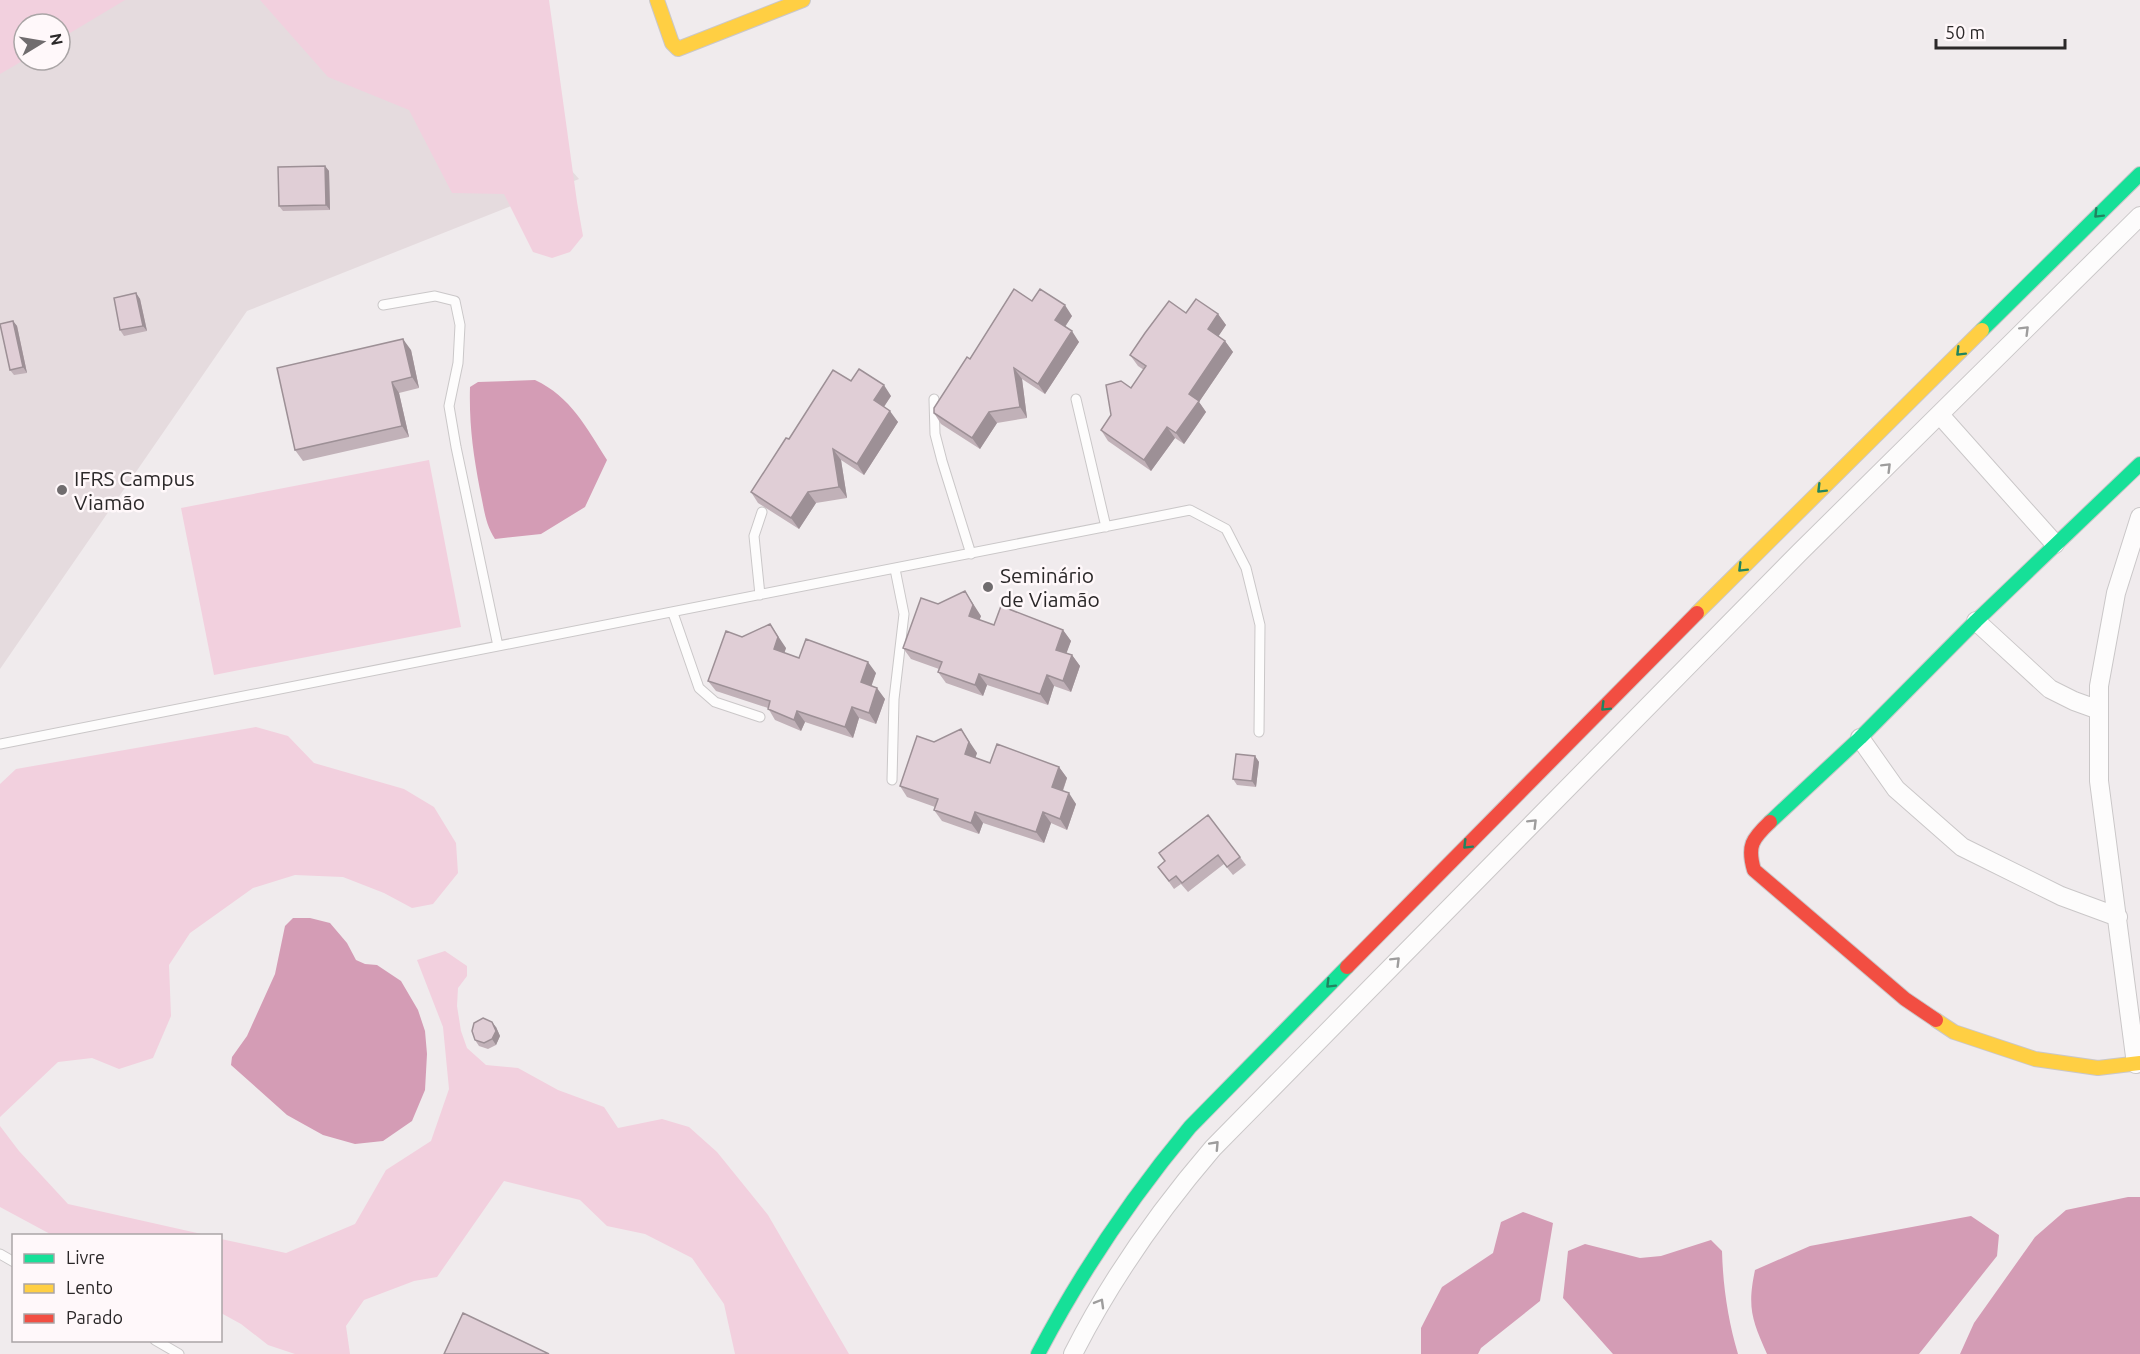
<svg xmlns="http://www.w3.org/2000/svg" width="2140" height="1354" font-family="Ubuntu,sans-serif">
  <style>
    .built { fill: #e5dbde; fill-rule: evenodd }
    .green { fill: #f2d0de }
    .water { fill: #d49cb5 }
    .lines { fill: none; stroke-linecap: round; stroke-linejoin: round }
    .lane-casing { stroke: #cac7c8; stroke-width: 11 }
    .street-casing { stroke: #cac7c8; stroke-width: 20 }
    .fast-casing { stroke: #cac7c8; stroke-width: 16 }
    .slow-casing { stroke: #cac7c8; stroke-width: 16 }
    .jam-casing { stroke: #cac7c8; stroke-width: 16 }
    .lane { stroke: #fdfcfc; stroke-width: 9 }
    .street { stroke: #fdfcfc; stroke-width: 18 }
    .fast { stroke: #16e098; stroke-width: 14 }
    .slow { stroke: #ffcf43; stroke-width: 14 }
    .jam { stroke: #f24e42; stroke-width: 14 }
    .wall { fill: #c1b1b8 }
    .shaded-wall { fill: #9d9096 }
    .building { fill: #e0ced6; stroke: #9d9096; stroke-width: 1.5 }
    .oneway { stroke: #208460 }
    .oneway2 { stroke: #9e9d9d }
    .poi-dot { fill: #706c6e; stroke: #fff8fa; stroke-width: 2 }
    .labels { text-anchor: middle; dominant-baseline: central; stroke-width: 5; stroke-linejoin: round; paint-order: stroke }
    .poi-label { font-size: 21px; fill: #2b2829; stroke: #fff8fa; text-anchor: start }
  </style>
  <rect width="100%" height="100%" fill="#f0ebed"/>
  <!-- built -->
  <path class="built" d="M0,0H422L579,179L247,311L0,669ZM24,24H60V60H24Z"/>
  <!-- green -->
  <path class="green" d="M0,0H125L60,39V24H24V60L0,74Z
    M260,0H549L577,202L583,236L570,252L552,258L533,252L504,194L452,193L409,110L328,77Z
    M429,460L461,627L214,675L181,508Z
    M256,727L288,736L314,763L404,789L434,807L456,843L458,873L433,904L412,908L384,893L343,877L295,875L253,888L190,933L169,965L171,1016L153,1058L119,1069L92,1058L58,1062L0,1117V784L16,769Z
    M445,951L467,966V976L458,988L457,1006L461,1031L467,1048L486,1065L518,1068L558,1090L604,1107L618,1128L662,1119L689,1127L717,1152L768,1215L849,1354H735L724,1304L692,1258L645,1234L607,1226L580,1200L504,1181L437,1277L414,1281L364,1300L346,1326L350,1354H295L268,1345L241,1324L221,1313V1239L286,1253L355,1224L386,1170L431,1141L449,1089L443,1027L417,960Z
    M0,1126L19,1151L68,1204L206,1235H52L0,1207Z"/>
  <!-- water -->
  <path class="water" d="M535,380C571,397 586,427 607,460L585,507L541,534L495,539C485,524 484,508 480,490C473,453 469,424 470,387L478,382Z
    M293,918H310L330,923L347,943L356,960L365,964L377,965L401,981L418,1010L425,1031L427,1054L425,1090L412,1121L383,1141L355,1144L323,1135L287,1115L231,1065L232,1057L247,1036L275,974L285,926Z
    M2128,1197H2140V1354H1960L1974,1323L2035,1237L2066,1210Z
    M1523,1212L1553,1223L1540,1301L1481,1348L1478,1354H1421V1328L1442,1287L1493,1253L1501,1222Z
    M1971,1216L1999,1235L1997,1256L1919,1354H1767C1752,1320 1747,1308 1755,1270L1810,1246Z
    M1711,1240L1722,1251C1723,1287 1728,1320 1738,1354H1613L1563,1298L1568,1251L1585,1244L1640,1258L1661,1256Z"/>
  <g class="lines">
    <!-- lane casing -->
    <g class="lane-casing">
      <path id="lane" d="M383,305L435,296L455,301L460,325L458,363L449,406L456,447L498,646
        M934,399L935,434L942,461L971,554
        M1076,399L1106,527
        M760,595L754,536L762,512
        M673,613L699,688L715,702L760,717
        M0,744L1190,510L1226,529L1246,568L1260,625L1259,732
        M892,780L894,699L904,614L895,569
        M0,1254L14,1262
        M155,1340L179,1354"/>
    </g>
    <!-- street casing -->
    <g class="street-casing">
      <path id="street" d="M1940,415L2055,544
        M1976,621L2050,689L2074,701L2099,710
        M1860,738L1896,789L1962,847L2061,896L2118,917
        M2136,1064L2099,781V686L2116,593L2140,517
        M1073,1354C1111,1279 1158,1212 1213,1148L1800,552L2140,216"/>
    </g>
    <!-- fast casing -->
    <g class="fast-casing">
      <path id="fast" d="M1982,330L2140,174
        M1770,822L1860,738L1976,621L2140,464
        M1038,1354C1081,1272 1131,1198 1190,1127L1347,967"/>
    </g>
    <!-- slow casing -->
    <g class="slow-casing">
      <path id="slow" d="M657,0L672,43L678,49L803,0
        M1697,613L1982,330
        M1936,1020L1954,1032L2035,1059L2098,1068L2140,1063"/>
    </g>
    <!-- jam casing -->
    <g class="jam-casing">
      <path id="jam" d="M1770,822C1752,839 1747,846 1754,870L1905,999L1936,1020
        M1347,967L1697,613"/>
    </g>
    <!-- lane -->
    <use href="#lane" class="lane"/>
    <!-- street -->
    <use href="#street" class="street"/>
    <!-- fast -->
    <use href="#fast" class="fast"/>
    <!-- slow -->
    <use href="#slow" class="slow"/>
    <!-- jam -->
    <use href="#jam" class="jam"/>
  </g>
  <!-- wall -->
  <path class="wall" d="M325,166L329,171L330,210L283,211L279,206Z
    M136,293L140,299L147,331L124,336L120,330Z
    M1032,301L1072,316L1065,327L1079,342L1045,394L1022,379L1027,418L997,423L980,449L941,424L934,413L970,359Z
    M1186,313L1218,314L1226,325L1218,336L1225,341L1233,352L1199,402L1206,412L1184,444L1175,438L1151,471L1108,441L1101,430L1144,370L1138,366L1130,355Z
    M13,321L17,326L27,373L14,375L10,370Z
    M411,350L419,388L399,393L409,437L303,461L295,450Z
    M851,381L891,396L884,407L898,422L864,475L841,460L847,498L816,503L799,529L758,503L751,492L789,439Z
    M938,604L981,616L979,620L994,625L1063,630L1071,641L1066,653L1072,655L1080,666L1071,692L1054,686L1048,705L987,685L983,696L946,683L938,672L939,669L911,659L903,648Z
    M742,637L786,648L784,653L799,658L876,673L871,685L885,699L876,724L859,718L853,738L805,722L801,731L775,720L768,708L716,691L708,681Z
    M934,742L977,753L975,758L990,763L1059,767L1067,778L1063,791L1076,804L1067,830L1051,823L1044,843L983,823L979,834L942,821L934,810L935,807L907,797L900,786Z
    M1255,756L1259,762L1256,787L1237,785L1233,779Z
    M1159,853L1240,857L1246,865L1233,875L1224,864L1188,892L1181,884L1174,889L1164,875L1158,867L1165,861Z
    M496,1027L500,1036L496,1045L488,1049L479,1046L475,1040Z"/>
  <!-- shaded-wall -->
  <path class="shaded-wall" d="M325,166L329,171L330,210L326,205Z
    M136,293L140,299L147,331L143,326Z
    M1065,305L1072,316L1062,331L1055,320Z
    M1218,314L1226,325L1216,340L1208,329Z
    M13,321L17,326L27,373L23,367Z
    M1072,331L1079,342L1045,394L1038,384Z
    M403,339L411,350L419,388L412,377Z
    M1225,341L1233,352L1199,402L1206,412L1184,444L1176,433L1189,394Z
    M1014,368L1022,379L1027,418L1020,407Z
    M392,382L399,393L409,437L402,426Z
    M884,385L891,396L881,411L874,400Z
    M890,411L898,422L864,475L857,464Z
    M989,412L997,423L980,449L972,438Z
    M1167,427L1175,438L1151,471L1144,460Z
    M833,449L841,460L847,498L839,487Z
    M808,492L816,503L799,529L791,518Z
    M965,591L981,616L977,627L969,616Z
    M770,624L786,648L782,660L774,649Z
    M1063,630L1071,641L1064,660L1056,650Z
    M1072,655L1080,666L1071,692L1063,681Z
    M868,662L876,673L869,693L861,682Z
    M979,674L987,685L983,696L975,685Z
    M1047,675L1054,686L1048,705L1040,694Z
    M877,688L885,699L876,724L869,713Z
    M852,707L859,718L853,738L845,727Z
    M797,711L805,722L801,731L794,720Z
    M961,729L977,753L973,765L965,754Z
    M1255,756L1259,762L1256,787L1252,781Z
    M1059,767L1067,778L1060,798L1052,787Z
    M1069,793L1076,804L1067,830L1060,819Z
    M975,812L983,823L979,834L971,823Z
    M1043,812L1051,823L1044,843L1036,832Z
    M492,1022L496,1027L500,1036L496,1045L492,1039Z"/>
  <!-- building -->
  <path class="building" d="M325,166L326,205L279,206L278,167Z
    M1014,289L1032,301L1040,289L1065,305L1055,320L1072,331L1038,384L1014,368L1020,407L989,412L972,438L934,413V408L967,357L970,359Z
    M136,293L143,326L120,330L114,298Z
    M1196,299L1218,314L1208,329L1225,341L1189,394L1199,401L1176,433L1167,427L1144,460L1101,430L1111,415L1106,385L1121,381L1131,388L1146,366L1130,355L1145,333L1169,301L1186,313Z
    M13,321L23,367L10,370L0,324Z
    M403,339L412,377L392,382L402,426L295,450L277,368Z
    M859,369L884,385L874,400L890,411L857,464L833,449L839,487L808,492L791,518L751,492L786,438L789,439L833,370L851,381Z
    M965,591L973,605L969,616L994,625L1001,606L1063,630L1056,650L1072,655L1063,681L1047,675L1040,694L979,674L975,685L938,672L942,662L903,648L921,598L938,604Z
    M770,624L778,637L774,649L799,658L806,639L868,662L861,682L877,688L869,713L852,707L845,727L797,711L794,720L768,709L770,701L708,681L726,631L742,637Z
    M961,729L969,742L965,754L990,763L997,744L1059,767L1052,787L1069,793L1060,819L1043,812L1036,832L975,812L971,823L934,810L938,799L900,786L917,736L934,742Z
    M1236,754L1255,756L1252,781L1233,779Z
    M1208,815L1240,857L1227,867L1218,855L1182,883L1176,876L1169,881L1158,867L1165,861L1159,853Z
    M483,1018L492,1022L496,1031L492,1039L484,1043L475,1040L472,1031L474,1023Z
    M463,1313L549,1354H444Z"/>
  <!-- one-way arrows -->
  <defs><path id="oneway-chevron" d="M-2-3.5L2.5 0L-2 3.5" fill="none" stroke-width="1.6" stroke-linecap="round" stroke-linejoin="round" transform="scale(1.5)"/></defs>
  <g class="oneway">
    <use href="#oneway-chevron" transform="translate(2098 214) rotate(135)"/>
    <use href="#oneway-chevron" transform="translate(1960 352) rotate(135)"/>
    <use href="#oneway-chevron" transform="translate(1821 489) rotate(135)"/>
    <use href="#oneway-chevron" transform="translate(1742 568) rotate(135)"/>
    <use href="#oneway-chevron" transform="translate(1605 707) rotate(135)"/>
    <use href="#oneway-chevron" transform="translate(1467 845) rotate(135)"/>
    <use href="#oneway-chevron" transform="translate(1330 984) rotate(135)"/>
  </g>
  <g class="oneway2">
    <use href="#oneway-chevron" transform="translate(2025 330) rotate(-45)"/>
    <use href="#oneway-chevron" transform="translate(1887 467) rotate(-45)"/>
    <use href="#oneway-chevron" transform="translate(1533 823) rotate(-45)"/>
    <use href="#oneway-chevron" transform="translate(1396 961) rotate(-45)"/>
    <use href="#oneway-chevron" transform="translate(1215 1145) rotate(-47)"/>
    <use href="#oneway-chevron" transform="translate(1100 1303) rotate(-60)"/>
  </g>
  <!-- markers -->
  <g class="poi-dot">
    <circle cx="62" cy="490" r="6"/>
    <circle cx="988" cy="587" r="6"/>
  </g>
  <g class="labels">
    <!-- poi labels -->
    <g class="poi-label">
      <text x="74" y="478">IFRS Campus<tspan x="74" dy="24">Viamão</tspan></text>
      <text x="1000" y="575">Seminário<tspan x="1000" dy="24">de Viamão</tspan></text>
    </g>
  </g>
  <!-- legend -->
  <rect x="12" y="1234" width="210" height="108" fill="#fff8fa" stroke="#aaa5a6" stroke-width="1.5"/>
  <rect x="24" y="1254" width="30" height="9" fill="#16e098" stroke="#aaa5a6" stroke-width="1.5"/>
  <text x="66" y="1264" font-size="18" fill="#2b2829">Livre</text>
  <rect x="24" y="1284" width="30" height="9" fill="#ffcf43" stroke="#aaa5a6" stroke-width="1.5"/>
  <text x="66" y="1294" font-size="18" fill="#2b2829">Lento</text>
  <rect x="24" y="1314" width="30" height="9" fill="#f24e42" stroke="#aaa5a6" stroke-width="1.5"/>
  <text x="66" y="1324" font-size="18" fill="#2b2829">Parado</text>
  <!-- north arrow -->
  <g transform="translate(42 42) rotate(79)"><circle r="28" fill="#fff8fa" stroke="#aaa5a6" stroke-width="1.5"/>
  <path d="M0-4.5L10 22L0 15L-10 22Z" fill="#706c6e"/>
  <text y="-9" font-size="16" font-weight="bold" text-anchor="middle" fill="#2b2829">N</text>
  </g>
  <!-- scale -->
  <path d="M1936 39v9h129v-9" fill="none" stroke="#2b2829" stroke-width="3"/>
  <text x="1945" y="39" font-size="18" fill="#2b2829" stroke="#fff8fa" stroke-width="4.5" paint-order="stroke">50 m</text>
</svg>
